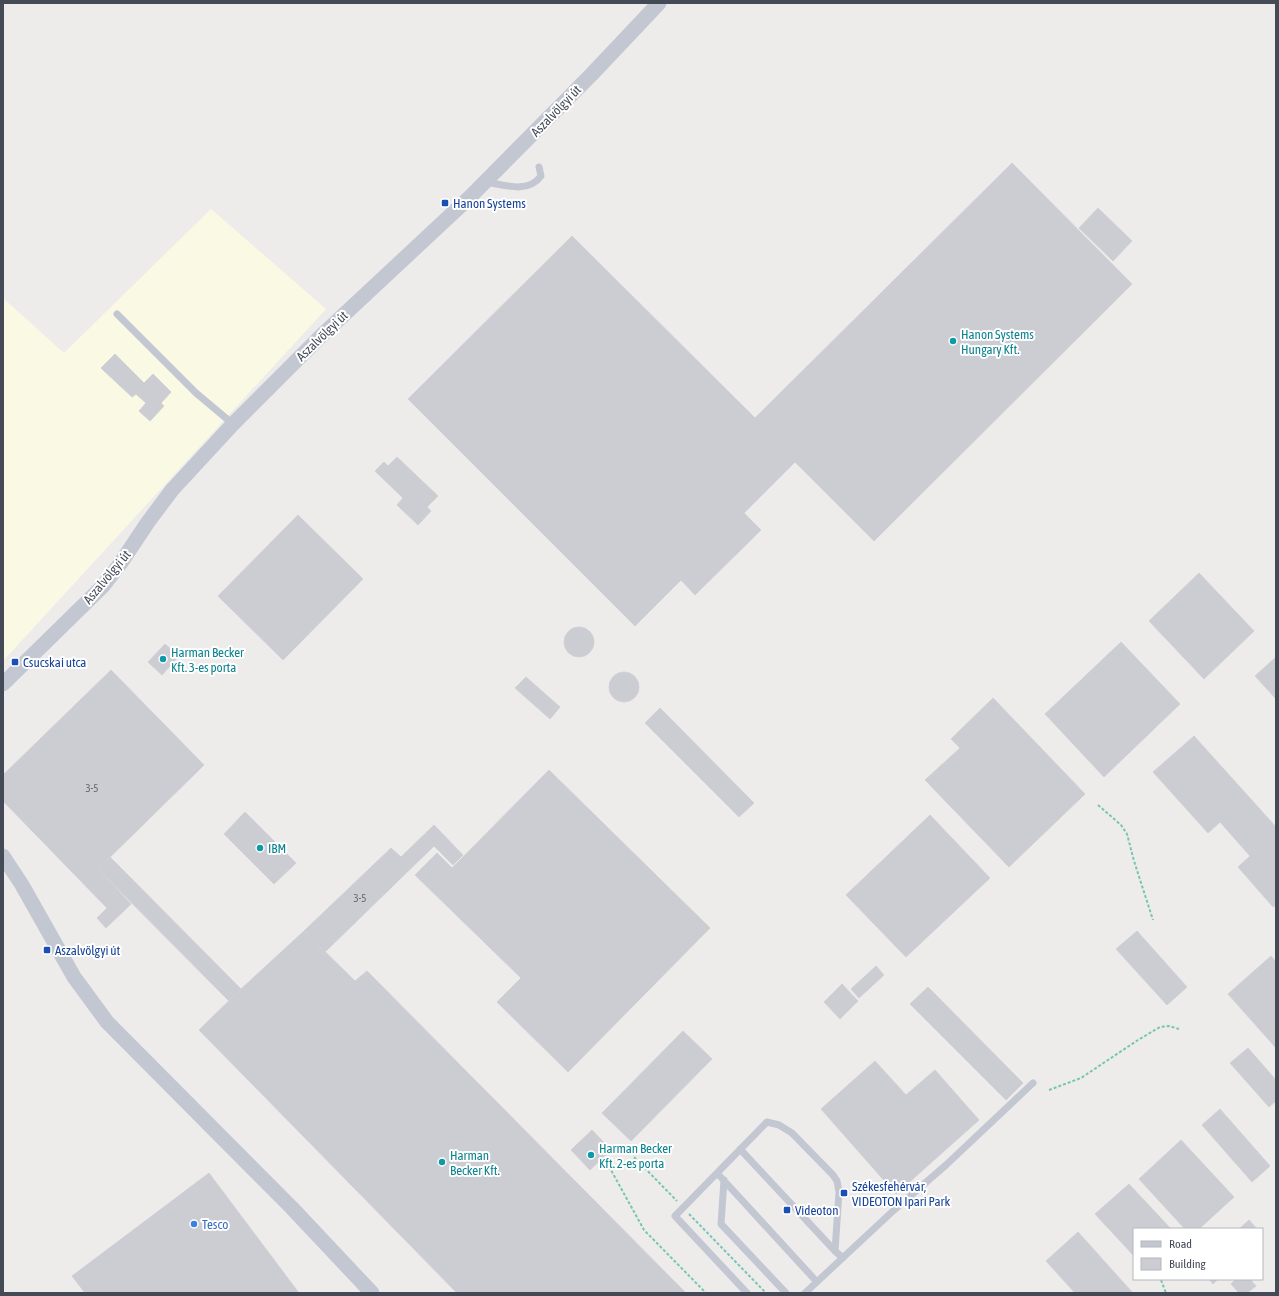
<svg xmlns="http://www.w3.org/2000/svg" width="1279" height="1296" font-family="'Asap Condensed',sans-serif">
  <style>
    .commercial { fill: #faf9e4 }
    .building { fill: #ccccd3; stroke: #d0d0d7 }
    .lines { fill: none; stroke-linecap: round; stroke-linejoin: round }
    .path { stroke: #76c6b3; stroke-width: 2; stroke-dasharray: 3 2; stroke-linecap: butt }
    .service { stroke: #c2c7d2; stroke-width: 7 }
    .minor { stroke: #c2c7d2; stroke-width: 15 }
    .transit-dot { fill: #1a4fb4; stroke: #fff; stroke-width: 1.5 }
    .culture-dot { fill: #0f9aa8; stroke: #fff; stroke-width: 1.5 }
    .shop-dot { fill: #3f7fe0; stroke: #fff; stroke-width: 1.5 }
    .labels { text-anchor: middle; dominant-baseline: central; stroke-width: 4; stroke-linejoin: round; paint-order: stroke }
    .number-label { font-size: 11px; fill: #676a76 }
    .street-label { font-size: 13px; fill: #454a57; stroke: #fff }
    .transit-label { font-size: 13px; fill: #164399; stroke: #fff; text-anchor: start }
    .culture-label { font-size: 13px; fill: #0d838f; stroke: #fff; text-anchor: start }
    .shop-label { font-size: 13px; fill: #366cbe; stroke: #fff; text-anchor: start }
  </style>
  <rect width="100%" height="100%" fill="#eeeceb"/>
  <!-- commercial -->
  <path class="commercial" d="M211,209L326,309L3,661V298L64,353Z"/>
  <!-- building -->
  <path class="building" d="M1012,163L1132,284L874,541L795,462L744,513L761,530L695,595L681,580L635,626L408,399L572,236L755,418Z
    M1098,208L1132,241L1113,261L1079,228Z
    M115,354L144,383L153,374L171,392L161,403L164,406L150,421L139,411L146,403L136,394L132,397L101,368Z
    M397,457L438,496L427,507L431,511L418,525L397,505L403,498L375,471L384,462L388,466Z
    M298,515L363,579L283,660L218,596Z
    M1199,573L1254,631L1204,679L1149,621Z
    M564 642a15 15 0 1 1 30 0a15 15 0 1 1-30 0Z
    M1121,642L1180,704L1104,777L1045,714Z
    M165,644L179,656L162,675L148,662Z
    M1276,657V699L1255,676Z
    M111,670L204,765L98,869L131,904L106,928L97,918L107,908L3,801V775Z
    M609 687a15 15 0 1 1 30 0a15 15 0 1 1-30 0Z
    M526,677L560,707L550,719L515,688Z
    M993,698L1085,794L1009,867L925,780L960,748L951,739Z
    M660,708L754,803L739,817L645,723Z
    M1194,736L1276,827V905L1273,907L1238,867L1250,856L1220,822L1208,833L1153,772Z
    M549,770L710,928L568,1072L497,1002L521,978L415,875L437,853L452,868Z
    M245,812L296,863L274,884L224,834Z
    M930,815L990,878L906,957L846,895Z
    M434,825L463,855L453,865L434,846L325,952L304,931L391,848L401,857Z
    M110,857L241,989L229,1001L98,869Z
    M304,931L355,981L367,971L686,1293H457L199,1030L241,989Z
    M1137,931L1187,987L1167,1005L1116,949Z
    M1271,956L1276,962V1048L1228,994Z
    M876,966L884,975L859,998L851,989Z
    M842,984L858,1001L840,1019L824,1002Z
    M928,987L1023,1083L1006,1100L910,1004Z
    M683,1031L712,1059L631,1141L602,1113Z
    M1248,1048L1276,1080V1101L1269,1107L1230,1063Z
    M875,1061L906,1095L935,1070L979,1120L896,1194L821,1109Z
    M1220,1109L1270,1166L1252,1182L1202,1125Z
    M592,1130L611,1150L590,1170L571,1150Z
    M1181,1140L1234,1197L1199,1229H1185L1139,1179Z
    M209,1173L299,1293H85L72,1276Z
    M1129,1184L1171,1229H1134V1256L1095,1214Z
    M1249,1220L1257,1229H1239Z
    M1078,1232L1132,1292L1131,1293H1075L1046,1261Z
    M1209,1279H1218L1213,1284Z
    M1236,1279H1250L1256,1286L1247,1293H1239L1231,1284Z"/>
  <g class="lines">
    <!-- path -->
    <path class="path" d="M1098,805L1121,825L1127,834L1134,861L1153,920
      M1049,1090L1081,1078L1138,1040L1160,1027L1169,1026L1179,1029
      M634,1157L677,1201
      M601,1160L611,1170L644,1230L706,1293
      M689,1214L766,1293
      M1161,1280L1166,1293"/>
    <!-- service -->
    <path class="service" d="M486,182C504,185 528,194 541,176L539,167
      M117,314L196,393L233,424
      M740,1149L835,1251
      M717,1173L817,1282
      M724,1180L721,1224L786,1293
      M747,1293L675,1216L767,1122L779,1125L792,1133L833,1175L837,1181L839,1192L835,1251L843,1258
      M805,1293L894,1210L946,1165L1033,1083"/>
    <!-- minor -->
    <path class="minor" d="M3,684L103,586L120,564L148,522L172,490L233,424L320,337L470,197L591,75L659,3
      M3,856L22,885L74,977L107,1022L292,1208L372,1293"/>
  </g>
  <!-- markers -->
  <g class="transit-dot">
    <rect x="441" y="199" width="8" height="8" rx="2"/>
    <rect x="11" y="658" width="8" height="8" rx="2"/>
    <rect x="43" y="946" width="8" height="8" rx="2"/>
    <rect x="840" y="1189" width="8" height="8" rx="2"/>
    <rect x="783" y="1206" width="8" height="8" rx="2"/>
  </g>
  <g class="culture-dot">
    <circle cx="953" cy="341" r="4"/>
    <circle cx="163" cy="659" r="4"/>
    <circle cx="260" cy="848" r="4"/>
    <circle cx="591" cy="1155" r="4"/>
    <circle cx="442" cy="1162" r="4"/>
  </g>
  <circle class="shop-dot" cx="194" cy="1224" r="4"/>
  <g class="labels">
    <!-- number labels -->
    <g class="number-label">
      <text x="92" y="788">3-5</text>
      <text x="360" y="898">3-5</text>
    </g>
    <!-- street labels -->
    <g class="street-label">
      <text transform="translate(556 111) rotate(-46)">Aszalvölgyi út</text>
      <text transform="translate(322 336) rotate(-44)">Aszalvölgyi út</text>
      <text transform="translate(107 577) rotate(-50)">Aszalvölgyi út</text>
    </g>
    <!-- transit labels -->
    <g class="transit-label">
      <text x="453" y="203">Hanon Systems</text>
      <text x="23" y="662">Csucskai utca</text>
      <text x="55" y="950">Aszalvölgyi út</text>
      <text x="852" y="1186">Székesfehérvár,<tspan x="852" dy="15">VIDEOTON Ipari Park</tspan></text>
      <text x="795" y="1210">Videoton</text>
    </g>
    <!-- culture labels -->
    <g class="culture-label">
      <text x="961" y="334">Hanon Systems<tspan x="961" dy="15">Hungary Kft.</tspan></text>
      <text x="171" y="652">Harman Becker<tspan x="171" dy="15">Kft. 3-es porta</tspan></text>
      <text x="268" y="848">IBM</text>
      <text x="599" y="1148">Harman Becker<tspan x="599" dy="15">Kft. 2-es porta</tspan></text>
      <text x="450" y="1155">Harman<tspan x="450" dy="15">Becker Kft.</tspan></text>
    </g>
    <!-- shop labels -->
    <g class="shop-label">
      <text x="202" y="1224">Tesco</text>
    </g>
  </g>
  <!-- border -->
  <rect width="1279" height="1296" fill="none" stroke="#454a57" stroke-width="8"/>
  <!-- legend -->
  <rect x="1133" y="1228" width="130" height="52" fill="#ffffff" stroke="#b5b7bc"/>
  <rect x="1141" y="1241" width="20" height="6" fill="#c2c7d2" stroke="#b5b7bc"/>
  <text x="1169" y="1248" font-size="12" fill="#454a57">Road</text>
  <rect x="1141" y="1258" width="20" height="12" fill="#ccccd3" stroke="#b5b7bc"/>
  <text x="1169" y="1268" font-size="12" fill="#454a57">Building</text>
</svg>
